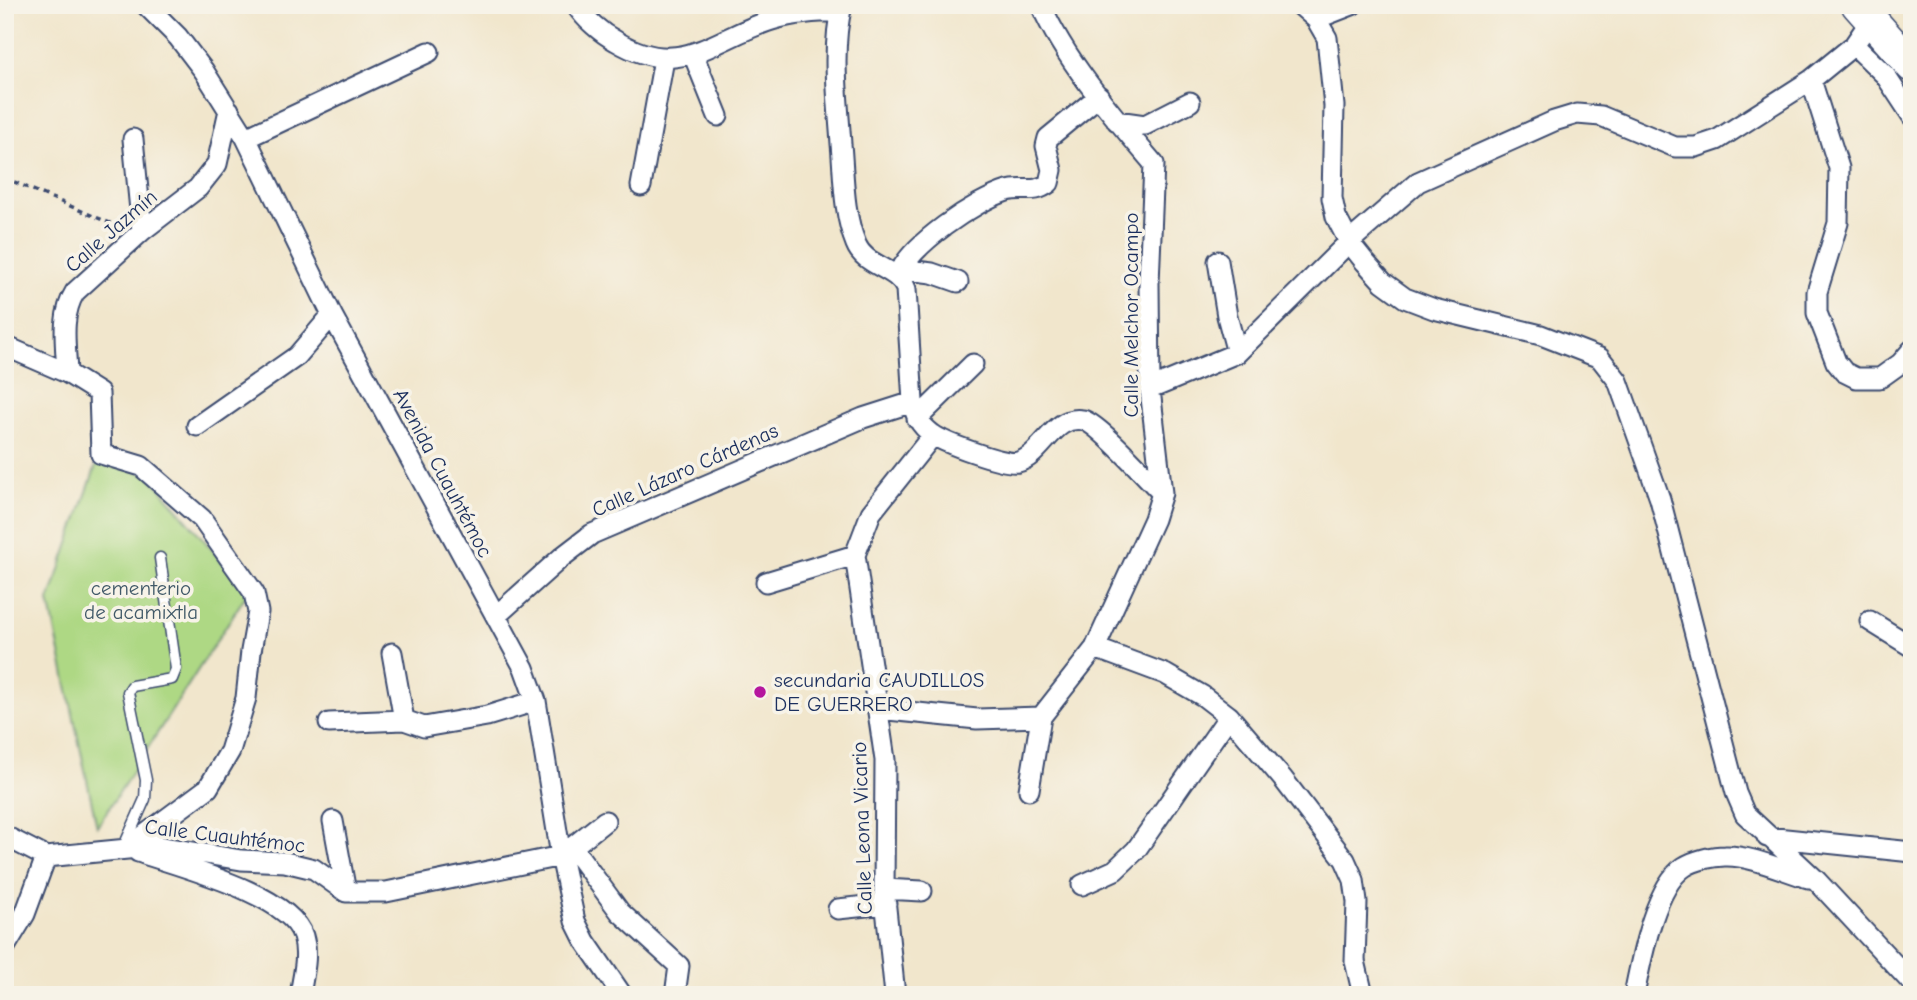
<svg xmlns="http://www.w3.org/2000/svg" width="1917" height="1000" font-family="'Comic Neue',sans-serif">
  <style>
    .green { fill: #aed884; stroke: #648471; stroke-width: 2 }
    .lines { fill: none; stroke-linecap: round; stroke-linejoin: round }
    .service-casing { stroke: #3b4a6e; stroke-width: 13 }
    .minor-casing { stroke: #3b4a6e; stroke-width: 23 }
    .primary-casing { stroke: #3b4a6e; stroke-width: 35 }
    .path { stroke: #3b4a6e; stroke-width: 3.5; stroke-dasharray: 5 5; stroke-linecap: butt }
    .service { stroke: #fff; stroke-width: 10 }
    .minor { stroke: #fff; stroke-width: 19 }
    .primary { stroke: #fff; stroke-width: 32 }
    .poi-dot { fill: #b5179e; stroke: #f7f3e8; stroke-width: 2.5 }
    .labels { text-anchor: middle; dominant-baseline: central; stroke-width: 7; stroke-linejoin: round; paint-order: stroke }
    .street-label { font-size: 21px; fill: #1b2f5e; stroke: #f7f3e8 }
    .park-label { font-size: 21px; fill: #405968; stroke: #f7f3e8 }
    .poi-label { font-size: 21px; fill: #1b2f5e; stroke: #f7f3e8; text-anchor: start }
  </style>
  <rect width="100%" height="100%" fill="#f7f3e8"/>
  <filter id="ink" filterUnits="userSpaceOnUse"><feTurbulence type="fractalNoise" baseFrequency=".0143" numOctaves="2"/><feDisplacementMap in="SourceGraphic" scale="14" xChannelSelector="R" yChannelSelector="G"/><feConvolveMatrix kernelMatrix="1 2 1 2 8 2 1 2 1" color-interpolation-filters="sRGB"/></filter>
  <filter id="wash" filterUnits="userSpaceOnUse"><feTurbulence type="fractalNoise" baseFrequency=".00686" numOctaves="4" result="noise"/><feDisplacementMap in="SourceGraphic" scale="28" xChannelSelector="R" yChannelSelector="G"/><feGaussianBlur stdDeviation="1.57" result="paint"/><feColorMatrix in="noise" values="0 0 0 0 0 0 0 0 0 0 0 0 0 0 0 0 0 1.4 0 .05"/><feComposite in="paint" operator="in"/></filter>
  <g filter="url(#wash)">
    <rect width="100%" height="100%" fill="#f1e6cc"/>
    <!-- green -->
    <path class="green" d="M98,460L149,475L248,592L97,827L49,601Z"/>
  </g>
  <g filter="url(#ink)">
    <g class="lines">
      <!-- service casing -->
      <g class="service-casing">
        <path id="service" d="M125,844L145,799L146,780L128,692L132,686L172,679L176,669L160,558"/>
      </g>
      <!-- minor casing -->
      <g class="minor-casing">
        <path id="minor" d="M146,5L178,37L204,71L246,138L332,315L524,668L536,701L561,856L575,921L585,941L622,995
          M576,5C585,19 601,33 616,41C681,80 711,39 772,20C794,13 817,12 841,11
          M842,5C831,50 838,98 841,144C844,176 843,213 856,244C865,267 897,267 906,289L913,402C915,416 920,425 932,434C942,442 1006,466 1018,462C1043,455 1054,414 1083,420C1099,424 1148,479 1162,493
          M1300,5L1316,19L1327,38L1334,106L1332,198L1336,217L1349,242L1365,262L1383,282L1405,298L1434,309L1541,335L1600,358L1618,381L1660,499L1736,793L1745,814L1817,881L1912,983
          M1316,19L1352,5
          M1871,20L1854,45L1811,80L1839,168L1838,223L1817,292V313L1836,362L1844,372L1856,378H1880L1901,363L1912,350
          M1854,45L1885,75L1912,116
          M693,54L718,116
          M1117,121L1145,125L1190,102
          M246,138L429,52
          M133,139L142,231
          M641,186L664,59
          M1218,261L1227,316L1237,353
          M900,269L932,273L958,282
          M898,277C907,246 977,200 1007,191C1024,186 1033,195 1049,183L1052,170L1046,146L1048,138L1099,96
          M5,346L67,373L99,393L101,454L141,466L202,519L254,593L258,612L251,651L246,698L230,751L208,788L127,848
          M67,373C66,346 60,316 75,292L142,231L198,188L217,164L229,110
          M1150,389L1237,353L1349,242L1418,182L1554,121L1577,114L1601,116L1675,147H1696L1717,140L1811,80
          M917,419L973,364
          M197,426L297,356L332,315
          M766,582L855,555
          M496,616L562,557L592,534L863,418L913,402
          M1870,621L1912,647
          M1095,648L1165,674L1203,696L1229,716L1283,779L1345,860L1354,880L1357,902L1355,961L1363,995
          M392,653L404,720
          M878,709L977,719L1041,717L1095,648L1154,519L1162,493L1150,389L1149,283L1154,164C1115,118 1065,61 1041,5
          M329,723L404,720L424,727L487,716L536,701
          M1029,790L1041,717
          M333,821L346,892
          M5,836L46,857L158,846L241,860L285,862L314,869L346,892H386L561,856L605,821
          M1767,837L1912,852
          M572,847L620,912L679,966L675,995
          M138,852C178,866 290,894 303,936C309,956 303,975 300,995
          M1082,885L1115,870L1136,850L1229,716
          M884,889L922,891
          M838,909L886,904
          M5,947L25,914L46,857
          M895,995L884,889L885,760L855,555L871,513L933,435
          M1634,995C1641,961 1654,887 1684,867C1695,860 1713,856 1725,856C1750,855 1784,871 1808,878"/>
      </g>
      <!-- primary casing -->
      <g class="primary-casing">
        <path id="primary" d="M1858,5L1912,66"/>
      </g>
      <!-- path -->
      <path class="path" d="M5,178L119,227"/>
      <!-- service -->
      <use href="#service" class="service"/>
      <!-- minor -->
      <use href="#minor" class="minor"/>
      <!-- primary -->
      <use href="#primary" class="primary"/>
    </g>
  </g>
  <!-- markers -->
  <circle class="poi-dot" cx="760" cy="692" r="7"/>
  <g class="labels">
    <!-- street labels -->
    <g class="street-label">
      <text transform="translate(111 231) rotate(-41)">Calle Jazmín</text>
      <text transform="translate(1131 315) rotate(-90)">Calle Melchor Ocampo</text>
      <text transform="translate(685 470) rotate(-24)">Calle Lázaro Cárdenas</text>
      <text transform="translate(443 473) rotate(62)">Avenida Cuauhtémoc</text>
      <text transform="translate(862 828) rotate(-92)">Calle Leona Vicario</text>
      <text transform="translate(225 836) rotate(7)">Calle Cuauhtémoc</text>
    </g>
    <!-- park labels -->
    <g class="park-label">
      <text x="141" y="588">cementerio<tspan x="141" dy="24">de acamixtla</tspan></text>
    </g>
    <!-- poi labels -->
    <g class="poi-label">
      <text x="774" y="680">secundaria CAUDILLOS<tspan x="774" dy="24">DE GUERRERO</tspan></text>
    </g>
  </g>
  <!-- margin -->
  <rect width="1917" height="1000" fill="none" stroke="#f7f3e8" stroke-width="28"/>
</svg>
